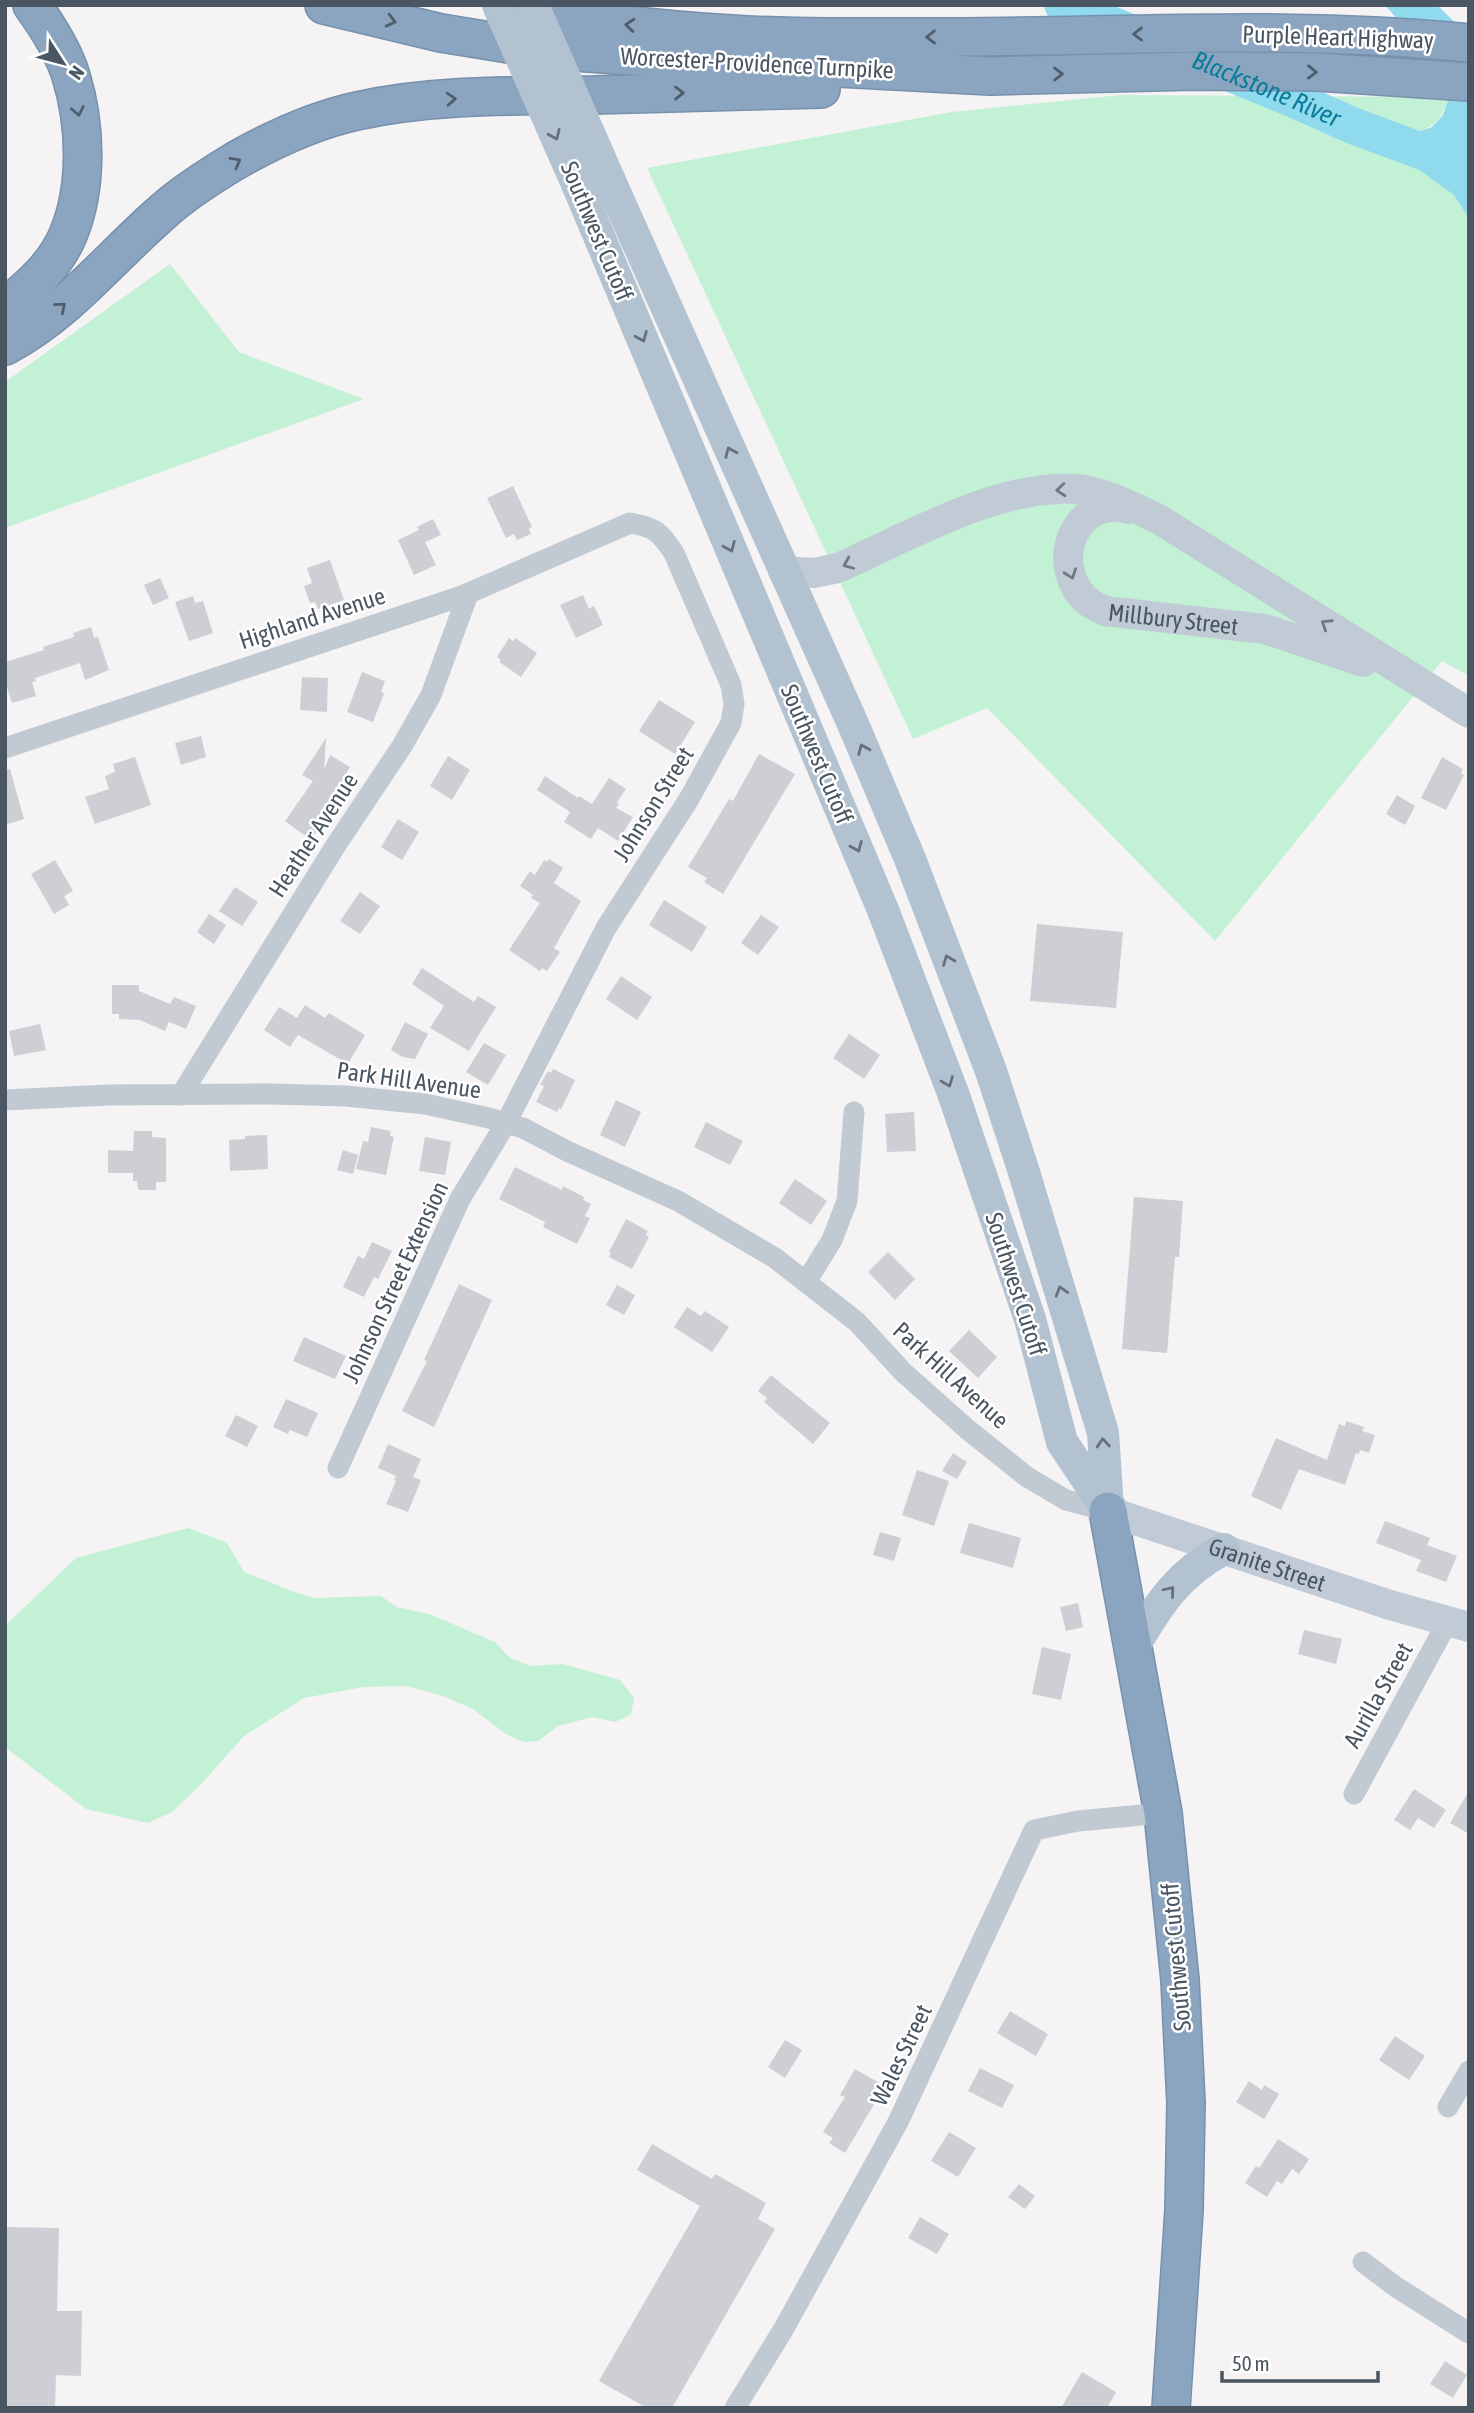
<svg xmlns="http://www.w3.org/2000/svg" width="1474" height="2413" font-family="'Asap Condensed',sans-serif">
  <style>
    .green { fill: #c3f1d5 }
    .water { fill: #90daee }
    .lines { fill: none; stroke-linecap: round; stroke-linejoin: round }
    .river { stroke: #90daee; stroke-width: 37 }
    .building { fill: #cdcfd5 }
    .highway-casing { stroke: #7690ad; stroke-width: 40 }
    .street { stroke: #c1cad2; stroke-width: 21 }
    .secondary { stroke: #c1cbd6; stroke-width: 30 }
    .primary { stroke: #b3c2d1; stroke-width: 32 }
    .highway { stroke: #8ba5c1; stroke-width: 37 }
    .primary-bridge { stroke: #b3c2d1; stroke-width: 32 }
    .oneway { stroke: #505e6b }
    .oneway2 { stroke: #64717d }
    .oneway3 { stroke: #6e7984 }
    .labels { text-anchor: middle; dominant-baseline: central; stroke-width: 5; stroke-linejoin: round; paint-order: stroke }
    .street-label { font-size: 24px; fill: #4a5661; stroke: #fff }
    .water-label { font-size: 26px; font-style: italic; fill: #0c7c9b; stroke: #fff }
  </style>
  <rect width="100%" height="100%" fill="#f5f3f3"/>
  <!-- green -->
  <path class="green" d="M1121,95L1449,97C1440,123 1434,126 1409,136L1405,156C1411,165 1425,166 1434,173C1449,184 1458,203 1469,218V676L1442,661L1215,941L987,708L913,739L647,168L952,112Z
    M170,264L239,352L364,399L5,528V382Z
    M188,1528L227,1543L244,1572L292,1591L314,1598L381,1596L396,1607L429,1614L495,1642L510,1658L531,1666L563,1664L620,1680L634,1698L631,1714L615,1722L592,1717L558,1726L538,1741L524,1742L506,1734L473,1709L443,1696L407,1686L363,1687L304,1698L244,1736L202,1783L172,1812L148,1823L86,1809L5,1747V1626L76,1558Z"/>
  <!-- water -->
  <path class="water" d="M1385,5H1437L1469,36V218C1458,203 1449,184 1434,173C1425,166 1411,165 1405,156L1409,135L1432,127L1443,115L1449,97L1444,73Z"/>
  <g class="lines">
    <!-- river -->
    <path class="river" id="s1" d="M1063,5L1291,98L1351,125L1429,154L1469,183"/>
  </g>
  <!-- building -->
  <path class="building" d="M513,486L532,527L529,528L531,534L517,540L514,534L506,538L487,498Z
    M433,519L441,535L425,542L436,565L414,575L398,540L419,530L417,527Z
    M330,560L344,600L318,609L315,602L310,603L304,586L312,583L307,568Z
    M160,578L169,598L153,605L144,585Z
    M583,595L589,609L594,606L603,625L576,638L560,605Z
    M193,596L195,603L203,601L213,633L189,641L175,602Z
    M91,627L94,638L98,637L109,670L85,680L80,663L35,678L36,681L32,682L36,696L12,703L5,681V662L44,650L43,647L74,637L73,633Z
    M509,638L513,641L515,638L537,653L521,677L499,662L501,660L497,657Z
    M362,672L385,681L381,692L384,693L373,722L347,712Z
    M302,677L328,678L327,712L300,710Z
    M659,700L695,722L675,754L639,731Z
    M201,736L206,757L181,765L175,743Z
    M326,738L324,770L330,755L350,767L343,779L345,781L322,812L327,816L311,840L285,821L313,781L302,775Z
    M759,754L795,774L723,894L704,882L707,878L688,867L729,799L733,801Z
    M448,756L470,770L452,800L430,786Z
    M135,757L151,805L95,824L85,797L109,789L105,776L115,772L113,764Z
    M1442,757L1463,769L1461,773L1464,775L1446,810L1421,798Z
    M10,769L24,819L5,825V770Z
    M545,776L578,798L579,796L592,804L609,778L626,789L617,802L619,804L616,808L633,817L618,841L598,828L591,839L564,822L570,812L537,790Z
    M1397,795L1415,806L1405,825L1386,814Z
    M398,819L419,832L402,860L381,847Z
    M549,859L563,868L554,883L581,901L554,948L560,952L547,971L542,968L540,971L509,950L540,903L531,898L533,895L520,886L530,871L535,875L544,860L547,862Z
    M55,860L73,891L64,896L69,905L54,914L31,874Z
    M235,887L258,902L242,926L219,911Z
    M360,892L380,906L360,934L340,921Z
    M664,900L707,927L692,952L649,925Z
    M209,914L226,925L214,944L197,932Z
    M761,915L779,927L758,955L741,943Z
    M1037,924L1123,932L1116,1008L1030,1001Z
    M422,968L474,1002L478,996L496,1007L469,1051L430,1028L444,1006L412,984Z
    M621,976L652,997L637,1020L606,999Z
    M112,985H139V991L170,1004L174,997L196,1006L186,1029L169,1022L165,1031L140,1020L119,1019V1014H112Z
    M305,1005L325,1018L329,1013L365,1035L348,1064L298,1035L290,1047L264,1030L279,1007L297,1018Z
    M405,1022L428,1034L415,1059L403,1057L391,1050Z
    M40,1024L46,1050L14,1056L9,1031Z
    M849,1034L880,1055L864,1079L833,1058Z
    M484,1043L506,1055L488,1085L466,1072Z
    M553,1069L575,1080L561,1109L559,1108L557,1112L536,1102L544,1086L540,1085L548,1071L551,1073Z
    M616,1100L641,1112L625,1147L600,1135Z
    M914,1112L916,1151L887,1152L885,1114Z
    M706,1122L743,1141L730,1165L694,1147Z
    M371,1127L391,1131L390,1136L394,1137L386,1175L356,1169L363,1141L368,1142Z
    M134,1131H152V1137L166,1138V1182H156V1190H138L137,1181H133V1173H108V1150L133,1151Z
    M267,1135L268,1169L230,1171L229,1140L245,1139V1136Z
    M425,1137L451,1142L445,1175L419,1171Z
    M343,1150L358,1155L353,1174L337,1170Z
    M515,1167L562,1190L563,1186L584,1197L583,1200L591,1204L585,1216L590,1218L577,1244L543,1227L545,1222L499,1199Z
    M795,1179L827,1201L811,1225L779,1203Z
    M1134,1197L1183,1201L1179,1257H1175L1167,1353L1122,1349Z
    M626,1219L648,1231L646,1235L649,1237L632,1269L609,1257L611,1253L609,1252Z
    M372,1242L392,1251L378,1279L374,1277L364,1297L343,1287L358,1256L364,1259Z
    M888,1252L915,1279L895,1300L868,1272Z
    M459,1284L492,1300L434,1427L402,1411L427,1361L424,1360Z
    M617,1285L635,1295L624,1315L606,1305Z
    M687,1307L701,1316L705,1311L729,1327L712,1352L674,1327Z
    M969,1330L997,1357L978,1378L949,1351Z
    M304,1337L346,1356L335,1379L293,1361Z
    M771,1375L830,1423L813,1444L764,1402L767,1398L758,1391Z
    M286,1399L318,1413L307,1437L290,1430L288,1434L273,1427Z
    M236,1415L258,1426L247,1447L225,1436Z
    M1346,1421L1364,1427L1362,1431L1375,1435L1369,1453L1360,1450L1359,1454L1356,1453L1345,1485L1299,1469L1281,1510L1251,1496L1276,1438L1327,1460L1339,1424L1345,1426Z
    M388,1444L421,1459L413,1477L421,1480L408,1512L386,1504L396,1481L394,1480L396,1476L378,1468Z
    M953,1453L967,1462L957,1479L942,1471Z
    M917,1470L949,1481L934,1526L902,1515Z
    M1385,1521L1430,1538L1427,1545L1457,1556L1446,1582L1416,1571L1421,1560L1376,1543Z
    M969,1523L1021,1538L1013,1568L960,1553Z
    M880,1532L901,1538L894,1561L873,1555Z
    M1078,1603L1083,1627L1066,1631L1060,1607Z
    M1304,1630L1342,1639L1336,1664L1298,1654Z
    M1042,1647L1071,1654L1061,1700L1032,1694Z
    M1414,1789L1446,1810L1434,1828L1418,1818L1410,1830L1394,1820Z
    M1469,1791V1834L1450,1823Z
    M1010,2011L1048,2034L1036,2056L997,2033Z
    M1395,2036L1425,2056L1409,2080L1379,2060Z
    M785,2040L802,2050L785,2078L768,2067Z
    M980,2068L1014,2085L1002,2108L968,2091Z
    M855,2069L885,2086L845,2153L829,2143L833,2138L823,2132L845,2097L840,2095Z
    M1249,2081L1262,2090L1264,2085L1279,2094L1264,2119L1236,2102Z
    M949,2132L976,2148L958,2177L931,2161Z
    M1278,2139L1309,2159L1299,2174L1292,2169L1282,2184L1277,2181L1267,2197L1245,2183L1256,2166L1259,2168Z
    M652,2144L712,2179L715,2174L766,2203L758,2219L775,2229L672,2408H647L599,2381L700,2206L637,2170Z
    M1019,2184L1035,2196L1025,2209L1008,2197Z
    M920,2217L949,2234L937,2254L908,2238Z
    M5,2227L59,2228L57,2311H82L81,2376L56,2375L55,2408H5Z
    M1445,2361L1467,2375L1453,2398L1430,2384Z
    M1082,2372L1116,2392L1107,2408H1061Z"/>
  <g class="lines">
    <!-- highway casing -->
    <g class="highway-casing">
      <path id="highway" d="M324,5L441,33L545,50L705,61L990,76L1195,71L1318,72L1469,82
        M507,8C572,19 636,27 701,32C773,38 846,37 918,37C1102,38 1286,24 1469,43
        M5,308C30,287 55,266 68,235C88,187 86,125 71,76C63,50 48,27 32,5
        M5,346C68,313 112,255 166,209C186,191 212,175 235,161C272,140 315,120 357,111C435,94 515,96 594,95C670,93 746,91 821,89
        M1108,1511L1163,1813L1180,1980L1186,2103L1184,2210L1171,2408"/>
    </g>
    <!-- street -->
    <path class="street" d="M5,748L462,596L630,523C655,527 660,532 674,553L731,685L734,704L731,723L689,799L606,928L506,1123L460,1199L338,1468
      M181,1095L336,845L402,746L431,695L468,594
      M5,1100L108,1095L272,1094L346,1096L425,1104L489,1118L523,1128L567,1151L678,1201L775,1258L857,1322L903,1372L967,1429L1027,1477L1066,1500L1108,1511
      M806,1282L832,1240L847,1201L854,1112
      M1354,1794L1448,1621
      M1448,2107L1469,2071
      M1363,2262L1396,2287L1469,2333
      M735,2408L783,2330L898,2122L1034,1830L1078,1821L1163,1813"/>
    <!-- secondary -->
    <g class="secondary">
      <path id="s2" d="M1129,509C1077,495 1050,558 1082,596C1088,604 1097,607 1105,611L1265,629L1363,662"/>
      <path d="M783,571L814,573L838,568C908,537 996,485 1074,489C1101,490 1136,508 1160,520L1469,713"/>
      <path id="s3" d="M1108,1511L1390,1605L1469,1627"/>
    </g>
    <!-- primary -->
    <path class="primary" d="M610,181L853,724L910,859L991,1071L1023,1169L1103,1433L1108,1509
      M577,184L883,910L953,1093L1030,1319L1062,1442L1108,1511
      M1133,1648C1158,1605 1178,1573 1224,1549"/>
    <!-- highway -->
    <use href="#highway" class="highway"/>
    <!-- primary-bridge -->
    <path class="primary-bridge" d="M498,5L577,184
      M533,5L610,181"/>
  </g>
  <!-- one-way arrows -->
  <defs><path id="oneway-chevron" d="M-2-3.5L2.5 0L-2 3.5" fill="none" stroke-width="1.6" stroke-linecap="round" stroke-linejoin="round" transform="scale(1.75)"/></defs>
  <g class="oneway">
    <use href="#oneway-chevron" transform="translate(391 21) rotate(14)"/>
    <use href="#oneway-chevron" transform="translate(630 25) rotate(-175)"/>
    <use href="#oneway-chevron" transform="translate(1138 34) rotate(179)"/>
    <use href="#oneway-chevron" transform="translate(931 37) rotate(179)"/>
    <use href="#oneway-chevron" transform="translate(1312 72) rotate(1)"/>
    <use href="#oneway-chevron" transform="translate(1058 74) rotate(-1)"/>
    <use href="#oneway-chevron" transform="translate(679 93) rotate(-1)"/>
    <use href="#oneway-chevron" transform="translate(451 99) rotate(-4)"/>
    <use href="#oneway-chevron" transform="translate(78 111) rotate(79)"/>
    <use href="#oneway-chevron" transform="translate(236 162) rotate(-30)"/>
    <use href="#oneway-chevron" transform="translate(61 307) rotate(-41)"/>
  </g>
  <g class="oneway2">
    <use href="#oneway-chevron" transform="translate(555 135) rotate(66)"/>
    <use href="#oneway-chevron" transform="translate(642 337) rotate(67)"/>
    <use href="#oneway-chevron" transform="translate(730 452) rotate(-114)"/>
    <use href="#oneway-chevron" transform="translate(730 547) rotate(67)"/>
    <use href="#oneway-chevron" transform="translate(863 749) rotate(-113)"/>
    <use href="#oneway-chevron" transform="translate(857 847) rotate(67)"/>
    <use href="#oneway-chevron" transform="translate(948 960) rotate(-111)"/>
    <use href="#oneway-chevron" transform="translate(948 1082) rotate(69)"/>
    <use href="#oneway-chevron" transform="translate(1061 1291) rotate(-107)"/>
    <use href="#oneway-chevron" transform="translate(1103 1443) rotate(-95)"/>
    <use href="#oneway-chevron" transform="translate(1170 1591) rotate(-50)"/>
  </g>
  <g class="oneway3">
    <use href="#oneway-chevron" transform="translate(1061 490) rotate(175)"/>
    <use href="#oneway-chevron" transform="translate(848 564) rotate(157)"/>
    <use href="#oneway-chevron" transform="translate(1071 574) rotate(70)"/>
    <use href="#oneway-chevron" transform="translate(1326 624) rotate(-147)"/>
  </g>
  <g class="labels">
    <!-- street labels -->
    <g class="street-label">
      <text transform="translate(1338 37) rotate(2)">Purple Heart Highway</text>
      <text transform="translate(757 63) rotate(3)">Worcester-Providence Turnpike</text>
      <text transform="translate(597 231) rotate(67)">Southwest Cutoff</text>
      <text stroke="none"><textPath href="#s2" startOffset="229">Millbury Street</textPath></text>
      <text transform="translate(312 618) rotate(-18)">Highland Avenue</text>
      <text transform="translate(817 754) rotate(67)">Southwest Cutoff</text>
      <text transform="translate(653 804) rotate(-58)">Johnson Street</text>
      <text transform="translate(313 835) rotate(-57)">Heather Avenue</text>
      <text transform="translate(409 1080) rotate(8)">Park Hill Avenue</text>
      <text transform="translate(395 1282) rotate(-65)">Johnson Street Extension</text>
      <text transform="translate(1016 1284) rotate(72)">Southwest Cutoff</text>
      <text transform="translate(951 1375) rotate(42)">Park Hill Avenue</text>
      <text stroke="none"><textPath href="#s3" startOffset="168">Granite Street</textPath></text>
      <text transform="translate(1378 1695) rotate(-61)">Aurilla Street</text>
      <text transform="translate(1176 1957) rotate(-95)">Southwest Cutoff</text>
      <text transform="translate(901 2055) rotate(-64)">Wales Street</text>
    </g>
    <!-- water labels -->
    <g class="water-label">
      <text stroke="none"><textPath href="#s1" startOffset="220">Blackstone River</textPath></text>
    </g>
  </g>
  <!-- border -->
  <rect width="1474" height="2413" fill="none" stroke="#4a5661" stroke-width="14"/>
  <!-- north arrow -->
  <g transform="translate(63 63) rotate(126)" stroke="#ffffff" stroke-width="5" paint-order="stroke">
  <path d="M0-5L12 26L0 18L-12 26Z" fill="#4a5661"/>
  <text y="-10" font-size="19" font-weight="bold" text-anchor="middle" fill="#4a5661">N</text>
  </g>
  <!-- scale -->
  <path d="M1222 2371v10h156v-10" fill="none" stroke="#4a5661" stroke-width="3.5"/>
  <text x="1232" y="2371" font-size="21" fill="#4a5661" stroke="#ffffff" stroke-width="5" paint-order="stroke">50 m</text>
</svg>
